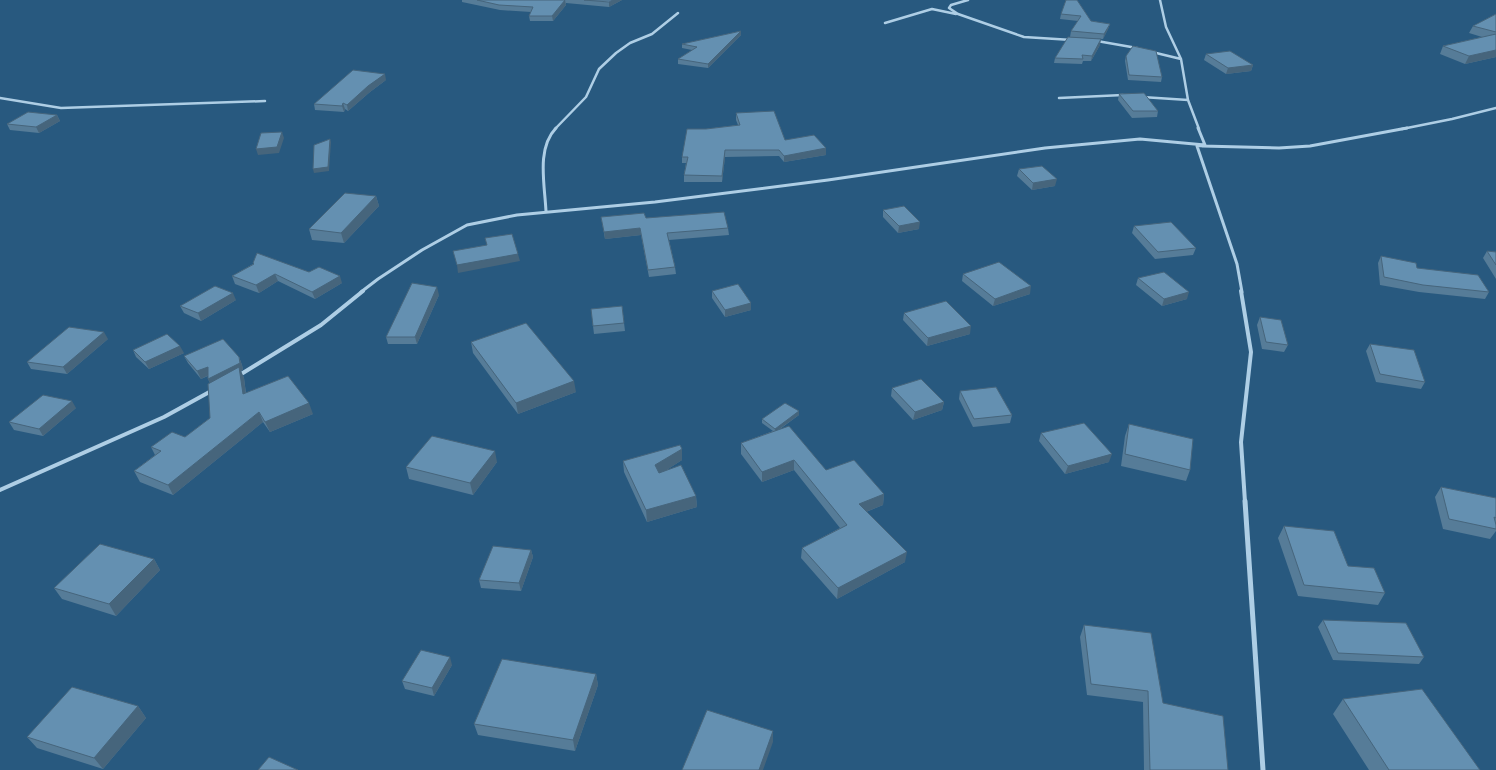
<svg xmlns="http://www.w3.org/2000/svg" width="1496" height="770" font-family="Manrope,sans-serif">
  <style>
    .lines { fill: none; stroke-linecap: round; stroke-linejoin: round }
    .minor-far3 { stroke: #aecee5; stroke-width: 2.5 }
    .minor-far2 { stroke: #aecee5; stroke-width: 3 }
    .minor-far1 { stroke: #aecee5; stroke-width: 4 }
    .minor { stroke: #aecee5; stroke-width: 5 }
    .wall { fill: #567c98 }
    .shaded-wall { fill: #46657c }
    .building { fill: #6490b1; stroke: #46657c }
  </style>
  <rect width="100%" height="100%" fill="#28597f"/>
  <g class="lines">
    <!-- minor-far3 -->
    <path class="minor-far3" d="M968,0L951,5L949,8L958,14L1024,37L1072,40
      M1160,0L1166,27L1181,59L1188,100L1199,129
      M885,23L932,9L956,14
      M1097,41L1137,48
      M1152,52L1181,59
      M1142,97L1188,100
      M0,98L61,108L265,101
      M1059,98L1123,95
      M555,129L586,97L599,69L616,53L630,43L652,34L678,13
      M1402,129L1452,119L1496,108"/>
    <!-- minor-far2 -->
    <path class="minor-far2" d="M1198,128L1205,145L1197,146L1237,264L1242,292
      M1202,146L1279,148L1310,146L1407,128
      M546,212C545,185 536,149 556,128
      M361,292L378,279L422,250L467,225L517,215L655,202L828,180L1045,148L1140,139L1205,145"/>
    <!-- minor-far1 -->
    <path class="minor-far1" d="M1241,291L1251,352L1241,442L1245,502
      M238,376L321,325L363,291
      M0,490L164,417L213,390"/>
    <!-- minor -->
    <path class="minor" d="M1245,501L1263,770"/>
  </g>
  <!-- wall -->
  <path class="wall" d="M462,0H622L609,7L566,3V5L553,21H530L529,16L531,12L500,10L462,2Z
    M1066,0L1091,21L1110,24L1108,29L1103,39L1070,37L1071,31L1078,21L1060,19L1061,14Z
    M1496,14V57L1465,64L1440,54L1443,46L1482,37L1469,33L1473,26Z
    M741,31V35L708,68L678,64V59L692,50L682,48V44Z
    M1100,45L1091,61H1083L1082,64L1054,63L1055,58Z
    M1206,54L1253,65L1251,71L1226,74L1204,60Z
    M1126,56L1162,77L1161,82L1128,80L1125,61Z
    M386,80L370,92L348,111L345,109L344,112L315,110L314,104Z
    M1119,94L1158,111L1157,117L1132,118L1118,100Z
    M736,113L785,140L826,148V155L784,162L779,156L725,157L722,182H684V175L686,163H682V157L706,129L738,125L736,120Z
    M57,115L60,121L39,133L10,130L7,124Z
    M1019,169L1055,186L1032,190L1017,176Z
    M376,196L379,206L344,243L312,240L309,229Z
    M883,210L919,229L898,233L883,217Z
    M601,217L646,218L728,228L729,235L669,240L675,267L676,274L649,277L641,235L605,239Z
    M1134,226L1196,248L1193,255L1155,259L1132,233Z
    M1487,251L1496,252V279L1483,258Z
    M1381,256L1489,292L1485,299L1419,292L1380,285L1378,263Z
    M253,263L309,272L342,283L315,299L278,281L259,293L235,284L232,276L253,264Z
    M963,274L1030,294L993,306L962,281Z
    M1138,278L1187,299L1162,306L1136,285Z
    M712,291L751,310L725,317L712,298Z
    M439,295L417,344H388L386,337Z
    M236,300L201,321L184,313L180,306Z
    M622,306L625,331L594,334L593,326Z
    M904,313L970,334L927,346L903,320Z
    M1260,317L1288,345L1284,352L1262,349L1257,325Z
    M108,339L67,374L31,369L27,362Z
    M471,342L576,392L518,414L473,353Z
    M1370,344L1425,382L1421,389L1376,382L1366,351Z
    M133,350L184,353L149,369L136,357Z
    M184,356L239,357L242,365L243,370L241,371L244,378L246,393L313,414L270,432L263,422L173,495L140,482L134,471L155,455L151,447L185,437L210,418V383L208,379V376L201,379L188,363Z
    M892,388L944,402L942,410L913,420L891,396Z
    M960,391L1012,415L1010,423L973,427L959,399Z
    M76,408L43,436L14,430L9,422Z
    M799,415L780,429L826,470L884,494L883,505L866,512L905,562L837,599L801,558L802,548L840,528L794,470L762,482L741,454V443L773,431L762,423V419Z
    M1129,424L1190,470L1186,481L1121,466L1125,436Z
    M1041,433L1109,462L1065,474L1039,441Z
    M682,449V460L668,469L696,496L697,507L647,522L624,472L623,461Z
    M497,462L473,495L409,479L406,467Z
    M1441,487L1496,498V531L1490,539L1443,529L1435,497Z
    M1284,526L1348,566L1385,593L1378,605L1298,596L1278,538Z
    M531,550L533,557L521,591L481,588L479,580Z
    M154,559L160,570L116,616L62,599L54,588Z
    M1323,620L1424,657L1419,664L1333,660L1318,627Z
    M1084,625L1163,703L1228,770H1144L1143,702L1087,695L1080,637Z
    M452,665L434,696L405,689L402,681Z
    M596,674L598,685L575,751L478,735L474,724Z
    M1343,699L1480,770H1369L1333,714Z
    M138,706L146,718L103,769L37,748L27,737Z"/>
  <!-- shaded-wall -->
  <path class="shaded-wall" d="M565,0L566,5L553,21L552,16Z
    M613,0H622L609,7V2Z
    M1110,24L1108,29L1103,39L1104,34Z
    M741,31V35L708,68V64Z
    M1101,39L1100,45L1091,61L1092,56Z
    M1496,50V57L1465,64L1469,56Z
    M1253,65L1251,71L1226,74L1228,68Z
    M385,74L386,80L370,92L348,111L347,105L368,86Z
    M343,103L345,109L344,112L342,106Z
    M57,115L60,121L39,133L36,127Z
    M282,132L284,138L279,153L258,155L256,149Z
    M330,139L331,142L329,171L314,173L313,169Z
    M826,148V155L784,162V156Z
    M725,150V157L722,182V176Z
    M1057,179L1055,186L1032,190L1033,183Z
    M376,196L379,206L344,243L341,233Z
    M920,222L919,229L898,233L899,226Z
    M640,228L641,235L605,239L604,232Z
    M518,254L520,261L458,273L457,265Z
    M275,274L278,281L259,293L256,285Z
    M340,276L342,283L315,299L312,292Z
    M1031,286L1030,294L993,306L995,299Z
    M437,287L439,295L417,344L415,337Z
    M1189,292L1187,299L1162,306L1164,299Z
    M233,293L236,300L201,321L198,313Z
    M751,303V310L725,317V310Z
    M971,326L970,334L927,346L928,338Z
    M104,332L108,339L67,374L63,367Z
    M180,346L184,353L149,369L145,362Z
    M239,357L242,365L243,370L241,371L244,378L247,404L212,387L208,379Z
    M208,367L211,374L201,379L197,371Z
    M574,381L576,392L518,414L516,403Z
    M72,401L76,408L43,436L39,429Z
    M944,402L942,410L913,420L915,412Z
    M309,403L313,414L270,432L265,422Z
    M799,411V415L775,432V429Z
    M259,412L263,422L173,495L168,485Z
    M682,449V460L656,477L655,465Z
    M495,451L497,462L473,495L470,483Z
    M1112,454L1109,462L1065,474L1068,466Z
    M794,460V470L762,482V472Z
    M884,494L883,505L858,515L859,504Z
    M696,496L697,507L647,522L646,510Z
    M531,550L533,557L521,591L519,583Z
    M907,552L905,562L837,599L838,588Z
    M154,559L160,570L116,616L109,604Z
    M450,657L452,665L434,696L432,688Z
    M596,674L598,685L575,751L573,740Z
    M138,706L146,718L103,769L94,758Z
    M773,731V742L763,770H759Z"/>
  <!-- building -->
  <path class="building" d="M477,0H565L552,16H529L533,7L499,5Z
    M584,0H613L609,2Z
    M1066,0H1077L1091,21L1110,24L1104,34L1071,31L1081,16L1061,14Z
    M1496,14V32L1473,26Z
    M741,31L708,64L678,59L697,47L682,44Z
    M1496,34V50L1469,56L1443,46Z
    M1068,37L1101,39L1092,56L1082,55L1083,59L1055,58Z
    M1133,46L1156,51L1162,77L1129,75L1126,56Z
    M1230,51L1253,65L1228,68L1206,54Z
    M353,70L385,74L368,86L347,105L343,103L342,106L314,104Z
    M1144,93L1158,111H1133L1119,94Z
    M774,111L785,140L814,135L826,148L784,156L779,150H725L722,176L684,175L688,157H682L687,129H706L740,125L736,113Z
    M28,112L57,115L36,127L7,124Z
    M282,132L277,147L256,149L261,133Z
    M330,139L328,167L313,169L314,145Z
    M1042,166L1057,179L1033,183L1019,169Z
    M345,193L376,196L341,233L309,229Z
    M904,206L920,222L899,226L883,210Z
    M724,212L728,228L667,233L675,267L648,270L640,228L604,232L601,217L644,213L646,218Z
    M1171,222L1196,248L1158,252L1134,226Z
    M512,234L518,254L457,265L453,251L487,245L485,238Z
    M1487,251L1496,252V265Z
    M257,253L309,272L319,267L340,276L312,292L275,274L256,285L232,276L254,264L253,263Z
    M1381,256L1416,263L1417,268L1478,275L1489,292L1423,285L1384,277Z
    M999,262L1031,286L995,299L963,274Z
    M1164,272L1189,292L1164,299L1138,278Z
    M412,283L437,287L415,337H386Z
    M738,284L751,303L725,310L712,291Z
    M215,286L233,293L198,313L180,306Z
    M946,301L971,326L928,338L904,313Z
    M622,306L624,323L593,326L591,309Z
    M1260,317L1281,320L1288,345L1266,342Z
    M526,323L574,381L516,403L471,342Z
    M69,327L104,332L63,367L27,362Z
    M167,334L180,346L145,362L133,350Z
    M223,339L239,357L240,363L208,379V367L197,371L184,356Z
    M1370,344L1414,350L1425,382L1380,374Z
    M239,367L243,394L288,376L309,403L265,422L259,412L168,485L134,471L161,451L151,447L172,432L185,437L210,418L208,384Z
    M921,379L944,402L915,412L892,388Z
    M996,387L1012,415L974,419L960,391Z
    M43,395L72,401L39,429L9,422Z
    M785,403L799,411L775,429L762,419Z
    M1084,423L1112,454L1068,466L1041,433Z
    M1129,424L1193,439L1190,470L1125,454Z
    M789,426L826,470L854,460L884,494L859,504L907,552L838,588L802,548L847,525L794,460L762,472L741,443Z
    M432,436L495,451L470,483L406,467Z
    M680,445L682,449L655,465L659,473L681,465L696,496L646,510L623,461Z
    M1441,487L1496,498V518L1494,517L1496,525V529L1449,519Z
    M1284,526L1334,531L1348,566L1374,568L1385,593L1304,585Z
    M100,544L154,559L109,604L54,588Z
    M493,546L531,550L519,583L479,580Z
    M1323,620L1406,623L1424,657L1338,653Z
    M1084,625L1151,633L1163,703L1223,716L1228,770H1150L1148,691L1091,684Z
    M421,650L450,657L432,688L402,681Z
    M502,659L596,674L573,740L474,724Z
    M72,687L138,706L94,758L27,737Z
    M1422,689L1480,770H1389L1343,699Z
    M707,710L773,731L759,770H682Z
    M269,757L298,770H258Z"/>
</svg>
